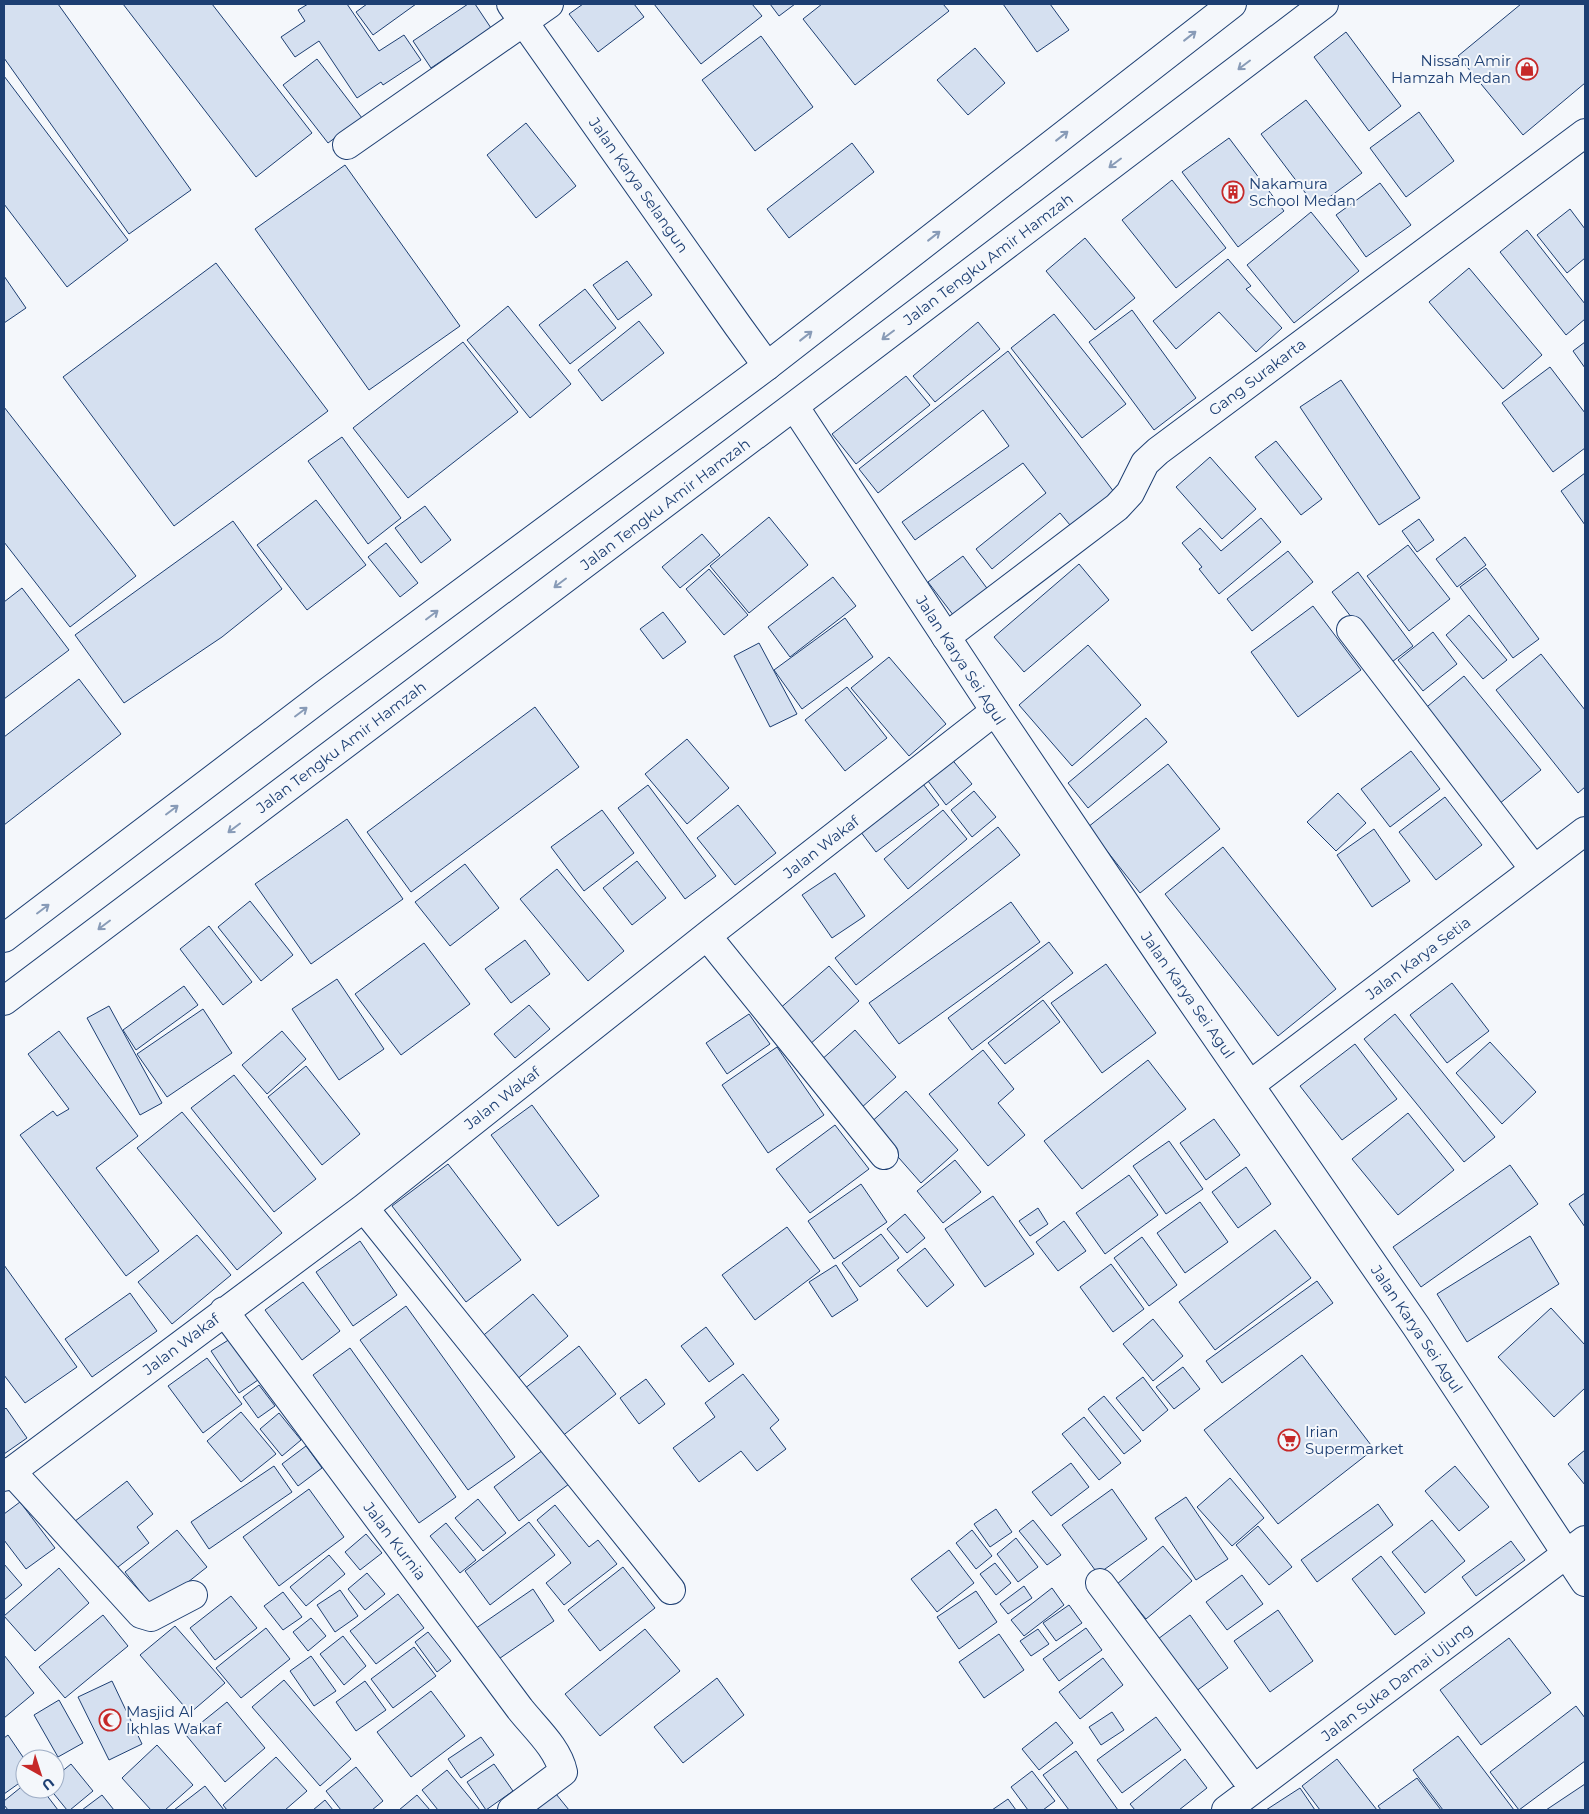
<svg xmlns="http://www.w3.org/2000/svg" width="1589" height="1814" font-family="Montserrat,sans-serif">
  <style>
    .building { fill: #d5e0f0; stroke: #1d3f73 }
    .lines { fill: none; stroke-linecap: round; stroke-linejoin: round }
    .minor-casing { stroke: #1d3f73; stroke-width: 30 }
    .major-casing { stroke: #1d3f73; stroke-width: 30 }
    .minor { stroke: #f4f7fb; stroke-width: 28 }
    .major { stroke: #f4f7fb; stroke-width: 28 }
    .oneway { stroke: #889bb7 }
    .labels { text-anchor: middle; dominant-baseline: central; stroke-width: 4; stroke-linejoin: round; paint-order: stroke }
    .poi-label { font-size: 15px; fill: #1d3f73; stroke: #f4f7fb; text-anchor: start }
    .street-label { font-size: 15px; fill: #1d3f73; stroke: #f4f7fb }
  </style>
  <rect width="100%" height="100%" fill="#f4f7fb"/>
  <!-- building -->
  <path class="building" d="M4,4H58L191,190L129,234L4,58Z
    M123,4H212L312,133L256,177Z
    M308,4H347L379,51L404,35L421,60L383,85L381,82L357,98L319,41L295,57L281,37L305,21L298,10Z
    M367,4H416L373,35L356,12Z
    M468,4H475L491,28L431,68L413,41Z
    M583,4H634L644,17L598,52L569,14Z
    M654,4H752L762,16L701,64Z
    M770,4H795L779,16Z
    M822,4H943L949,11L855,85L803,19Z
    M1003,4H1050L1069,30L1037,52Z
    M1521,4H1585V83L1523,135L1458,56Z
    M1346,32L1401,106L1369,131L1314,57Z
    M761,36L813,107L755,151L702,80Z
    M975,48L1005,83L968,115L937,80Z
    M317,59L362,118L328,143L283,85Z
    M4,76L128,240L67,287L4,204Z
    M1306,100L1362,173L1316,207L1261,134Z
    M1419,112L1454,161L1406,197L1370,148Z
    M526,123L576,186L536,218L487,155Z
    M1229,138L1284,211L1238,247L1182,172Z
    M852,143L874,172L789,238L767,209Z
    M345,165L460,326L369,390L255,229Z
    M1172,180L1226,248L1176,288L1122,220Z
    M1380,183L1411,225L1366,257L1336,215Z
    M1570,209L1585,229V258L1567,273L1537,235Z
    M1311,212L1359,271L1294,323L1247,265Z
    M1527,230L1585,304V319L1566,335L1500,252Z
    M1085,238L1135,298L1095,330L1046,271Z
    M1228,259L1251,286L1246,289L1282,328L1256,352L1219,312L1176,349L1153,321Z
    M627,261L652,295L618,320L593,285Z
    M216,263L328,411L174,526L63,377Z
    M1469,268L1542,355L1503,389L1429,302Z
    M4,276L26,308L4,323Z
    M585,289L616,328L570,364L539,325Z
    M508,306L571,384L530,418L467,340Z
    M1132,310L1196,398L1154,430L1089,342Z
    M1054,314L1126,404L1082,438L1011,348Z
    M639,321L664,353L602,401L578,370Z
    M978,322L1000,349L935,402L913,376Z
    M463,342L518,412L408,498L353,428Z
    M1585,342V368L1573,351Z
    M1008,351L1114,492L1070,525L1060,513L992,569L976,549L1046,493L1023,463L915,540L902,522L1009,446L983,410L878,493L859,469Z
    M1550,367L1585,413V448L1553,472L1502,403Z
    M906,376L930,405L856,464L832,434Z
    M1341,380L1420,498L1379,525L1300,407Z
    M4,407L136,576L70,627L4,542Z
    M342,437L401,518L368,544L308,461Z
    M1276,441L1322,499L1301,515L1255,457Z
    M1210,457L1256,509L1222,539L1176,487Z
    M1585,473V525L1561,491Z
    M316,500L366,565L307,610L257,545Z
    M425,506L451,540L421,563L395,528Z
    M769,517L808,565L749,613L710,566Z
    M1261,518L1281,542L1219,594L1199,569L1202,567L1182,543L1200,528L1221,551Z
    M1419,519L1434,540L1417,552L1402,531Z
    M233,521L282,589L222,637L124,703L75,635Z
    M702,534L720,555L680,588L662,567Z
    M1465,537L1486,565L1457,587L1436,559Z
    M386,543L418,583L400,597L368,557Z
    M1408,545L1450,599L1409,631L1367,576Z
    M1288,551L1313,582L1252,631L1227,599Z
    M963,556L992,595L957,620L928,582Z
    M1079,564L1109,600L1024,672L994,637Z
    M1486,568L1539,639L1513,658L1460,587Z
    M709,569L748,615L724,635L686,589Z
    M1358,572L1413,646L1388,665L1332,592Z
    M833,577L856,606L790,657L768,627Z
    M22,588L69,650L4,699V602Z
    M1313,606L1361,670L1298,717L1251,652Z
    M663,612L686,642L663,659L640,629Z
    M1469,615L1507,660L1483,679L1446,635Z
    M845,618L873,657L802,709L774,670Z
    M1433,632L1457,664L1423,691L1398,660Z
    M759,643L797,714L770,727L734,656Z
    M1088,645L1141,705L1072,766L1019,705Z
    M1541,654L1585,710V787L1578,793L1496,690Z
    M889,657L946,724L909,756L851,688Z
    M1464,676L1541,770L1499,804L1422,711Z
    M79,679L121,734L4,825V737Z
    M847,687L887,738L845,771L805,720Z
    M535,707L579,767L411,892L367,832Z
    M1146,718L1167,742L1088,808L1068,783Z
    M687,739L729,788L687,824L645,774Z
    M1411,751L1440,789L1390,827L1361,789Z
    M950,757L972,784L946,805L925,777Z
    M1168,764L1220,829L1140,893L1088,827Z
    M920,780L939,805L876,852L857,827Z
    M648,785L716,876L685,899L618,808Z
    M974,791L996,817L972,837L951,810Z
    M1338,793L1366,823L1336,851L1307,822Z
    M1445,797L1482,845L1436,880L1399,832Z
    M738,805L776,853L735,885L697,838Z
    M602,810L634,853L584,891L551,847Z
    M943,810L967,839L908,889L884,859Z
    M347,819L403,899L311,964L255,884Z
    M998,827L1020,855L856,985L835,958Z
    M1374,829L1410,881L1372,907L1337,855Z
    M1223,847L1336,989L1278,1036L1165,894Z
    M637,861L666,898L632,925L603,888Z
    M465,864L499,908L450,946L415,902Z
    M557,869L624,951L588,981L520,899Z
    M835,873L865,916L832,938L802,895Z
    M250,901L293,955L261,981L218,927Z
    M1011,902L1040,942L899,1044L869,1003Z
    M209,926L252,982L223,1005L180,949Z
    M525,940L550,974L511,1003L485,969Z
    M1049,942L1073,973L972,1050L948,1018Z
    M424,943L470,1004L401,1055L355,994Z
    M1106,964L1156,1033L1102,1073L1051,1003Z
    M829,966L859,1001L809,1045L778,1010Z
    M337,979L384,1049L339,1080L292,1009Z
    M1452,983L1489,1031L1447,1063L1410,1015Z
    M184,986L198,1005L136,1050L123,1030Z
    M1043,1000L1060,1022L1005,1064L988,1043Z
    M529,1005L550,1029L515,1058L494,1034Z
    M109,1006L162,1103L140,1115L87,1018Z
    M203,1009L232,1053L167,1097L137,1054Z
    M749,1014L770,1044L727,1074L706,1043Z
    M1395,1014L1495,1137L1464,1162L1364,1039Z
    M855,1030L896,1077L861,1108L820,1061Z
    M59,1031L138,1136L96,1168L159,1251L126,1276L20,1135L53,1111L57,1116L69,1109L28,1054Z
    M282,1031L306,1059L267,1094L242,1065Z
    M1490,1042L1536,1092L1502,1124L1456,1073Z
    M1355,1044L1397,1099L1342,1140L1300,1086Z
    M777,1047L824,1115L768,1153L722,1085Z
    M983,1050L1014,1089L998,1103L1025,1135L988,1166L929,1094Z
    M1148,1060L1186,1109L1082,1189L1044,1141Z
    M306,1066L360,1134L322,1165L268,1097Z
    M234,1075L316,1179L274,1212L191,1108Z
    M906,1091L958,1150L921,1183L869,1124Z
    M532,1105L599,1196L558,1226L491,1135Z
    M182,1112L282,1233L237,1270L137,1148Z
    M1408,1113L1454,1170L1398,1215L1352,1159Z
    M1214,1119L1240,1155L1206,1180L1180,1143Z
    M835,1125L869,1169L810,1213L776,1169Z
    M1169,1141L1203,1189L1166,1214L1133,1166Z
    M955,1160L981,1192L943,1223L917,1191Z
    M448,1164L521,1260L466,1302L392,1206Z
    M1510,1165L1538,1204L1421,1287L1393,1247Z
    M1246,1167L1271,1204L1238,1228L1212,1192Z
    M1129,1175L1158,1215L1105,1254L1076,1213Z
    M861,1184L887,1222L834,1259L808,1221Z
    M1585,1193V1227L1569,1204Z
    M993,1196L1034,1254L985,1287L945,1229Z
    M1200,1202L1228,1242L1185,1273L1157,1233Z
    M1038,1208L1048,1224L1030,1236L1019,1221Z
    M905,1214L925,1238L907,1253L887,1229Z
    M1064,1221L1086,1251L1058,1271L1036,1242Z
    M787,1227L820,1271L755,1320L722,1275Z
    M1275,1230L1311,1278L1215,1350L1179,1302Z
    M881,1234L899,1258L860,1287L842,1263Z
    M197,1235L231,1275L172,1324L138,1282Z
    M1530,1236L1559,1284L1467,1342L1437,1294Z
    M1142,1237L1177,1285L1149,1306L1114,1258Z
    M360,1241L397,1295L353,1326L316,1272Z
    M925,1248L954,1285L927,1307L897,1270Z
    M1111,1264L1144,1309L1113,1332L1080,1287Z
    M4,1265L77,1367L25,1403L4,1375Z
    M836,1265L858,1300L832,1317L809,1282Z
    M1317,1281L1333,1303L1222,1383L1206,1361Z
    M303,1282L340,1331L302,1360L265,1310Z
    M130,1293L157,1331L92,1377L65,1339Z
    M533,1294L568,1336L515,1381L479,1339Z
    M406,1306L515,1457L468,1490L360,1340Z
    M1551,1308L1585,1345V1388L1554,1417L1498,1357Z
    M1153,1319L1183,1356L1153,1381L1123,1344Z
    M706,1327L734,1364L709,1382L681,1346Z
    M230,1339L258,1380L239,1393L211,1351Z
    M579,1346L616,1394L561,1437L524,1389Z
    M350,1348L456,1497L419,1523L313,1375Z
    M1302,1355L1374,1449L1278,1524L1204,1430Z
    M207,1358L242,1404L203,1433L168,1386Z
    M1183,1367L1200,1389L1174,1409L1156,1387Z
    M743,1374L779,1420L770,1428L786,1449L757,1471L741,1451L699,1482L673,1448L715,1417L705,1403Z
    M1143,1377L1168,1410L1143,1431L1116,1398Z
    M646,1379L665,1404L639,1424L620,1398Z
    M259,1385L275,1406L258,1418L243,1397Z
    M1104,1396L1141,1441L1124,1454L1088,1409Z
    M6,1408L27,1438L4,1454V1410Z
    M241,1412L276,1454L241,1482L207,1441Z
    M279,1413L301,1440L282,1456L260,1429Z
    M1084,1417L1121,1463L1099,1480L1062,1434Z
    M306,1446L322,1468L298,1486L282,1464Z
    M543,1450L569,1484L519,1521L494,1487Z
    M1585,1450V1485L1568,1464Z
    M1071,1463L1089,1487L1051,1516L1032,1492Z
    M274,1466L292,1492L209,1549L191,1522Z
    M1455,1466L1489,1507L1459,1531L1425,1491Z
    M1230,1478L1264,1518L1232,1546L1197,1507Z
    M127,1481L153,1514L137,1527L149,1543L109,1574L70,1525Z
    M309,1489L344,1537L279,1586L243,1537Z
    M1112,1489L1147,1539L1098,1574L1062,1525Z
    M1186,1497L1228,1559L1196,1580L1155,1518Z
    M478,1499L506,1533L483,1551L455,1518Z
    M20,1502L55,1548L26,1569L4,1540V1514Z
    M1378,1504L1393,1525L1317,1582L1301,1560Z
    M555,1505L589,1547L598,1540L617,1564L564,1605L546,1583L571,1563L537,1520Z
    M996,1509L1012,1532L990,1547L974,1524Z
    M1033,1520L1061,1555L1047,1565L1019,1531Z
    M1432,1520L1465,1561L1425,1593L1392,1552Z
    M529,1522L555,1555L490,1605L465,1571Z
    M446,1523L476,1560L460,1573L430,1536Z
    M1258,1526L1292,1567L1269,1585L1236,1545Z
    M177,1530L207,1567L154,1609L125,1572Z
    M972,1530L992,1556L976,1569L956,1543Z
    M366,1534L382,1553L360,1570L345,1552Z
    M1016,1538L1038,1567L1018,1582L997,1554Z
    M1511,1541L1525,1560L1476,1596L1462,1577Z
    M1163,1546L1192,1581L1146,1619L1117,1584Z
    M949,1550L974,1583L937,1612L911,1579Z
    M329,1555L345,1574L306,1606L290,1587Z
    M1381,1556L1425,1613L1395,1635L1352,1579Z
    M995,1563L1011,1583L996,1595L980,1574Z
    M4,1564L22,1585L4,1600Z
    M623,1567L655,1608L600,1651L568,1610Z
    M59,1568L89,1603L35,1651L4,1616Z
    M367,1573L385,1594L365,1610L348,1589Z
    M1242,1575L1263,1604L1227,1630L1206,1602Z
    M1024,1586L1032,1598L1008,1614L1000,1604Z
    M1052,1588L1064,1605L1024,1636L1011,1620Z
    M533,1589L554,1621L490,1665L469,1633Z
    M340,1590L358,1616L335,1632L317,1605Z
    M976,1591L997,1622L959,1649L937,1617Z
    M283,1592L302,1617L283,1630L264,1606Z
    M398,1594L424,1628L376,1664L350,1631Z
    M231,1596L257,1628L215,1660L190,1628Z
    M1069,1605L1082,1623L1056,1641L1043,1623Z
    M1278,1610L1313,1661L1270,1692L1234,1641Z
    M103,1615L128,1646L65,1698L39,1667Z
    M1190,1615L1228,1668L1192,1694L1154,1642Z
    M311,1618L326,1636L308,1651L293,1632Z
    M175,1626L225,1683L190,1713L140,1655Z
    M266,1628L290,1659L241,1698L216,1668Z
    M1086,1628L1102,1650L1059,1681L1043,1659Z
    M645,1629L680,1671L600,1736L565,1694Z
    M1038,1629L1049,1644L1031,1656L1020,1641Z
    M428,1632L451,1661L437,1672L415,1642Z
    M999,1634L1024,1670L984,1698L959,1662Z
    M343,1636L366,1666L344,1685L320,1654Z
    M1509,1638L1551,1693L1481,1745L1440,1690Z
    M414,1647L436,1676L393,1708L371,1679Z
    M4,1655L34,1693L4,1718Z
    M311,1656L336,1691L314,1706L290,1671Z
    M1103,1658L1123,1685L1080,1719L1059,1692Z
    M717,1678L744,1715L683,1763L654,1727Z
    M284,1680L351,1759L320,1786L252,1707Z
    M112,1681L142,1744L109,1760L78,1697Z
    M365,1681L386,1710L356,1731L336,1702Z
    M431,1691L465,1736L411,1777L377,1732Z
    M59,1700L83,1743L58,1757L34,1715Z
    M227,1702L265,1748L225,1782L186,1735Z
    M1576,1706L1585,1718V1761L1519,1810L1490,1772Z
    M1112,1712L1124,1730L1101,1745L1089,1727Z
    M1156,1717L1181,1750L1122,1793L1097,1760Z
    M1056,1722L1073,1743L1039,1770L1022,1749Z
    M8,1735L25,1760V1779L4,1794V1738Z
    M1458,1736L1514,1810H1443L1413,1770Z
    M481,1737L494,1755L461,1778L448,1759Z
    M157,1745L193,1785L165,1810H151L122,1778Z
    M1076,1751L1118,1810H1069L1043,1775Z
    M276,1757L307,1791L285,1810H227L223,1805Z
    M1185,1759L1207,1788L1179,1810H1135L1130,1804Z
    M1337,1759L1377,1810H1320L1302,1786Z
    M71,1764L93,1791L70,1810H67L50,1789H55V1777Z
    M494,1764L513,1791L486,1810L467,1782Z
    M356,1767L383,1801L372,1810H341L326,1791Z
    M447,1770L480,1810H438L422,1790Z
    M1032,1771L1055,1801L1043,1810H1028L1011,1787Z
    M1417,1778L1441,1810H1381L1378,1806Z
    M25,1784V1789H42L58,1810H8L4,1805V1801Z
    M1585,1784V1810H1546Z
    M205,1786L224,1810H174Z
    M1300,1788L1315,1810H1266Z
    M552,1789L569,1810H526Z
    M102,1795L114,1810H82Z
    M417,1795L430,1810H399Z
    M1008,1799L1016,1810H992Z
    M325,1800L333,1810H313Z"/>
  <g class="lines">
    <!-- minor casing -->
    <g class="minor-casing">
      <path id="minor" d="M511,4L738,326L767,366
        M347,145L549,4
        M1351,630L1534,869
        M946,637L1117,507L1130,493L1145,463L1158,451L1585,133
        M707,936L884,1155
        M1250,1085L1585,831
        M364,1208L671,1590
        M224,1311L520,1709C535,1728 558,1748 563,1772L512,1810
        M11,1471L141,1614L151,1617L193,1595
        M4,1477L364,1208L713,931L995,711
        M1100,1583L1254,1789
        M1226,1810L1585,1540"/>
    </g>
    <!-- major casing -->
    <g class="major-casing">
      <path id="major" d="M794,406L995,711L1168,967L1416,1326L1585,1582
        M4,938L325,694L767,366L1232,4
        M4,1001L794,406L1324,4"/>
    </g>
    <!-- minor -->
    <use href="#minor" class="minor"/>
    <!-- major -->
    <use href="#major" class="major"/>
  </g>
  <!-- one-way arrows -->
  <defs><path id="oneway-shaft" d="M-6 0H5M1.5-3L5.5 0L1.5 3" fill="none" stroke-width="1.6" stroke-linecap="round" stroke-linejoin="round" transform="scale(1.25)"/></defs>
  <g class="oneway">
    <use href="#oneway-shaft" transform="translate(1190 36) rotate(-38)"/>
    <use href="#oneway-shaft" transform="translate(1244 65) rotate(143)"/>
    <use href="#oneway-shaft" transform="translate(1062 136) rotate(-38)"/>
    <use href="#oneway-shaft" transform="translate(1115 163) rotate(143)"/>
    <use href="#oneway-shaft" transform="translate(934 236) rotate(-38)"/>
    <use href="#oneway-shaft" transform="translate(888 335) rotate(143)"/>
    <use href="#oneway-shaft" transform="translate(806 336) rotate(-38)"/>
    <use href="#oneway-shaft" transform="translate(560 583) rotate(143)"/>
    <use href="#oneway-shaft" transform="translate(432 615) rotate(-37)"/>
    <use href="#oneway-shaft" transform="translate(301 712) rotate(-37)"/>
    <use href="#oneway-shaft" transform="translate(172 810) rotate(-37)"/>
    <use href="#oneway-shaft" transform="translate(234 828) rotate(143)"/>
    <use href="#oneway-shaft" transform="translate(43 909) rotate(-37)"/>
    <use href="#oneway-shaft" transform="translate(104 925) rotate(143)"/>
  </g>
  <!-- icons -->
  <defs>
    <g id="shop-ring" transform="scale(1.125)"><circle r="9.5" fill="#f4f7fb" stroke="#c62828" stroke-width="1.5"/><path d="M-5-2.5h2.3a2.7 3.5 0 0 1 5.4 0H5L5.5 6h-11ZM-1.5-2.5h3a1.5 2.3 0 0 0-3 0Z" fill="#c62828"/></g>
    <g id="building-ring" transform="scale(1.125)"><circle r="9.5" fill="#f4f7fb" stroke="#c62828" stroke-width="1.5"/><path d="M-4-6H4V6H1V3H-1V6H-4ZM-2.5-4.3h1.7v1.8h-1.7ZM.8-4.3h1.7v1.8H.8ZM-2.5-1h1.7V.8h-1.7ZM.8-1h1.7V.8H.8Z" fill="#c62828"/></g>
    <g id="supermarket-ring" transform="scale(1.125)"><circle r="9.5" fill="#f4f7fb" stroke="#c62828" stroke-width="1.5"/><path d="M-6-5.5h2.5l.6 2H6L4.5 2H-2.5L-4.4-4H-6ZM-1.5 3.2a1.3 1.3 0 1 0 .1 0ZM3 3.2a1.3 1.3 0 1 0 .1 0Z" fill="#c62828"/></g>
    <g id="mosque-ring" transform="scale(1.125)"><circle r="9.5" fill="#f4f7fb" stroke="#c62828" stroke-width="1.5"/><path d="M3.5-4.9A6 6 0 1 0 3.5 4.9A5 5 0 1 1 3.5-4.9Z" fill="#c62828"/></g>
  </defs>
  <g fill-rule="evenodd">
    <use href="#shop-ring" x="1527" y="69"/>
    <use href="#building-ring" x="1233" y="192"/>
    <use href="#supermarket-ring" x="1289" y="1440"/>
    <use href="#mosque-ring" x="110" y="1720"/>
  </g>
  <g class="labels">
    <!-- poi labels -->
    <g class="poi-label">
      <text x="1511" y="60" text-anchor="end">Nissan Amir<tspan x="1511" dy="17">Hamzah Medan</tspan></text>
      <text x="1249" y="183">Nakamura<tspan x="1249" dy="17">School Medan</tspan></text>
      <text x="1305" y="1431">Irian<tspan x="1305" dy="17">Supermarket</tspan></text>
      <text x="126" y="1711">Masjid Al<tspan x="126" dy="17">Ikhlas Wakaf</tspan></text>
    </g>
    <!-- street labels -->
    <g class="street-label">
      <text transform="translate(639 185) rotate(55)">Jalan Karya Selangun</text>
      <text transform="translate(988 259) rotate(-37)">Jalan Tengku Amir Hamzah</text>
      <text transform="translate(1257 377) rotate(-37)">Gang Surakarta</text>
      <text transform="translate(665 504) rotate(-37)">Jalan Tengku Amir Hamzah</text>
      <text transform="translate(961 660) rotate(57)">Jalan Karya Sei Agul</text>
      <text transform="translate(341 747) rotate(-37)">Jalan Tengku Amir Hamzah</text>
      <text transform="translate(821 847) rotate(-38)">Jalan Wakaf</text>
      <text transform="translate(1418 958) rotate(-37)">Jalan Karya Setia</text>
      <text transform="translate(1188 995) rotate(55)">Jalan Karya Sei Agul</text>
      <text transform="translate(502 1098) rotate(-38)">Jalan Wakaf</text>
      <text transform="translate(1417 1329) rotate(56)">Jalan Karya Sei Agul</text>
      <text transform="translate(181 1344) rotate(-37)">Jalan Wakaf</text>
      <text transform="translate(395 1541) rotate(53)">Jalan Kurnia</text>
      <text transform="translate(1397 1682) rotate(-37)">Jalan Suka Damai Ujung</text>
    </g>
  </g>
  <!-- border -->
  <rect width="1589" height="1814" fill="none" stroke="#1d3f73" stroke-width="10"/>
  <!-- north arrow -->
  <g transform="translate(40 1774) rotate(141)"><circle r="24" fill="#f4f7fb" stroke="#9eadc5"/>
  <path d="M0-4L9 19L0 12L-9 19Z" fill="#c62828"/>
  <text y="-8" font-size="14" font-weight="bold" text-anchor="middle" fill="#1d3f73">U</text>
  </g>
</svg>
